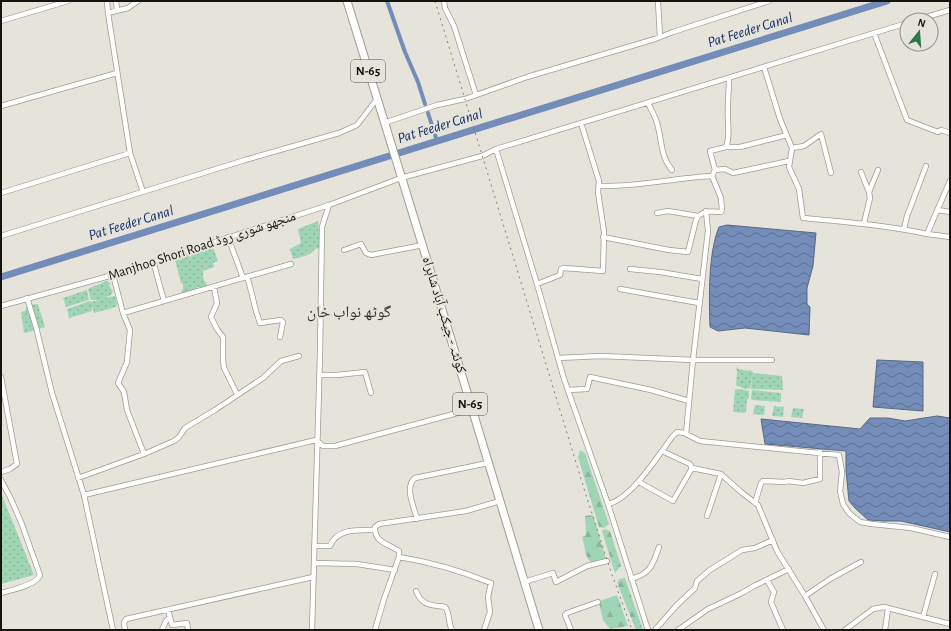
<svg xmlns="http://www.w3.org/2000/svg" width="951" height="631" font-family="'Alegreya Sans','Noto Naskh Arabic',sans-serif">
  <style>
    .grass { fill: url(#grass-dots) }
    .forest { fill: url(#forest-firs) }
    .water { fill: url(#water-waves); stroke: #586886 }
    .lines { fill: none; stroke-linecap: round; stroke-linejoin: round }
    .canal { stroke: #748cb8; stroke-width: 4 }
    .river { stroke: #748cb8; stroke-width: 7 }
    .minor-casing { stroke: #9e9c94; stroke-width: 6 }
    .highway-casing { stroke: #9e9c94; stroke-width: 9 }
    .minor { stroke: #fff; stroke-width: 4.5 }
    .highway { stroke: #fff; stroke-width: 7 }
    .rail { stroke: #82807a; stroke-width: 1; stroke-dasharray: 2 4; stroke-linecap: butt }
    .labels { text-anchor: middle; dominant-baseline: central; stroke-width: 4; stroke-linejoin: round; paint-order: stroke }
    .shield { fill: #e5e3da; stroke: #53524d; stroke-width: 1 }
    .shield-label { font-size: 13px; font-weight: bold; fill: #151411 }
    .street-label { font-size: 14px; fill: #151411; stroke: #e5e3da }
    .water-label { font-size: 15px; font-style: italic; fill: #163169; stroke: #e5e3da }
    .quarter-label { font-size: 16px; fill: #37352e; stroke: #e5e3da }
  </style>
  <defs>
    <pattern id="grass-dots" width="8" height="8" patternUnits="userSpaceOnUse"><rect width="8" height="8" fill="#9fd5b5"/><path d="M2 2h.1M6 6h.1" fill="none" stroke="#88b69b" stroke-width="1.8" stroke-linecap="round"/></pattern>
    <pattern id="forest-firs" width="22" height="20" patternUnits="userSpaceOnUse"><rect width="22" height="20" fill="#9fd5b5"/><path d="M5 1l3.5 6h-7zM16 11l3.5 6h-7z" fill="#88b69b"/></pattern>
    <pattern id="water-waves" width="16" height="10" patternUnits="userSpaceOnUse"><rect width="16" height="10" fill="#748cb8"/><path d="M0 5q4-4 8 0t8 0" fill="none" stroke="#5e7194"/></pattern>
  </defs>
  <rect width="100%" height="100%" fill="#e5e3da"/>
  <!-- grass -->
  <path class="grass" d="M318,221L320,248L315,249C311,256 300,257 293,259L290,249L301,243L298,229Z
    M213,247L218,261L213,263L214,267L203,271V278L207,285L206,288L201,289L199,287H197V290L190,293L187,292L185,295L182,294L181,290H183V284L181,283L175,260L179,256L189,254L192,264L190,255Z
    M107,281L110,283L111,285L109,284V286L113,291L111,295L104,298L115,296L117,304L116,307L94,313L92,306V311L69,318L67,309L90,301L91,302L99,300H91L88,289Z
    M87,290L89,300L66,307L63,298Z
    M38,304L45,327L29,332L24,333L21,312L25,311L27,305Z
    M737,367L738,369L748,371L750,370L753,372V373L782,376L783,390L751,389L752,377L750,388L745,389L736,385L737,371L736,368Z
    M739,389L749,391V398L747,400L746,412L744,413L733,412L735,390Z
    M752,390L781,393V402L753,400L751,399Z
    M755,405L765,406L764,415L753,414Z
    M774,406L784,407L783,417L772,416Z
    M793,408L804,409L802,418L791,417Z
    M1,493L34,575L1,584Z"/>
  <!-- forest -->
  <path class="forest" d="M580,450L585,453L609,524L604,528L599,527L578,457Z
    M593,515L606,559L592,564C583,554 586,548 582,537L586,535L585,516Z
    M604,529L610,531L621,566L615,573L602,531Z
    M625,578L643,630H636L617,583L619,579Z
    M617,595L628,626L610,629L603,620L599,603L600,601Z"/>
  <!-- water -->
  <path class="water" d="M727,225L816,233L813,266L807,288V304L810,307L809,335L745,328L718,331L710,327C709,297 708,254 719,227Z
    M877,360L923,362V411L873,407Z
    M937,416L950,418V532L901,521H883L868,520L855,508L849,501L846,471V451L765,444L761,419L860,429L870,418H888L905,421Z"/>
  <g class="lines">
    <!-- canal -->
    <path class="canal" d="M387,1L405,52L418,82L425,104
      M428,113L437,141"/>
    <!-- river -->
    <path class="river" d="M1,277L887,1"/>
    <!-- minor casing -->
    <g class="minor-casing">
      <path id="minor" d="M107,1L108,13
        M116,1L117,10
        M138,1L128,8L108,13L130,153L143,192
        M444,1L445,8L454,26L476,95
        M658,1L660,37
        M916,20L950,10
        M1,21L68,1
        M874,33L907,120L938,132L941,130L950,133
        M764,67L780,119L792,148L804,146L821,134L831,173
        M648,103C651,109 655,116 657,123C662,139 660,156 672,170
        M1,106L117,73
        M384,123L437,105L465,99L527,77L655,39L673,32L769,1
        M726,147H740L787,135
        M792,148L789,167L799,189L803,218C844,222 886,225 927,234L950,181
        M496,149L537,284L564,379L608,504L648,630
        M715,170L725,169L733,173L789,161
        M861,172L869,192
        M712,176L715,170L710,151L726,147C730,138 728,129 728,119C727,105 729,92 729,78
        M599,186C637,187 674,178 712,176
        M1,193L130,153
        M938,210L950,212
        M706,211L708,231L693,360H772
        M657,213L668,211L698,216
        M864,223L870,198L869,192L878,170
        M904,229L907,216L926,166
        M927,234L950,237
        M1,236L245,160L339,133L357,125L377,99
        M228,237L243,278
        M603,237L669,250L688,252L696,220C701,210 711,211 721,212L722,210L721,198L712,176
        M344,250L361,244L366,253L371,255L423,245
        M153,261L164,301
        M630,269L660,272L702,279
        M113,275L123,313L130,330L127,362L118,383L124,392L127,410L144,454
        M247,277C251,288 253,300 256,311C257,315 259,319 260,323L281,320L283,322L280,337
        M537,284L560,275L561,269L564,268L603,271L604,232L598,192L599,181L581,123
        M214,287L217,303L211,317L217,329L223,337V360L224,368L237,394
        M620,289L699,303
        M27,298L36,327L52,393L84,495L113,630
        M1,306L113,275L329,205L401,178L482,156L496,149L907,23
        M123,313L291,264
        M558,358L601,356L693,360L686,434
        M319,375H337L365,372L371,393
        M1,377L17,464L10,469L1,472
        M568,390L587,389L590,377L651,390L689,401
        M662,451L690,464L692,468L721,474L741,492L758,505L777,551L805,596L824,630
        M78,478L144,454L174,441L179,437L185,428L215,410L263,378L281,361L299,356
        M1,480L10,497L21,522L40,575C37,585 11,590 1,593
        M639,482L673,501L692,468
        M84,495L316,440L323,446H335L472,409
        M755,503L761,483L763,481L785,482L788,481L803,483L820,479V452
        M608,504C631,499 658,456 672,437L677,432L684,433L700,441L839,455L842,472L840,491L843,504L849,513L860,522L872,524L911,528L950,537
        M707,516L721,474
        M417,519C414,507 404,487 415,478L488,463
        M314,546H330C337,528 358,530 375,530
        M399,557V551C388,544 374,542 375,527L379,524L466,511L500,501
        M314,563L357,564L395,570
        M631,579C650,574 653,565 659,547
        M767,580L774,592L771,602L783,630
        M524,582L553,573L556,582L587,566L607,561
        M416,591C422,606 431,605 445,607C451,615 447,621 452,630
        M805,596L830,579L861,562
        M168,610L172,625L187,623L188,630
        M923,617L935,574
        M125,630L124,623L126,619L313,577
        M162,630L166,621L170,617
        M312,630L320,353L322,227L329,205
        M375,630L384,599L399,557C431,562 461,571 491,583L488,597L490,612L484,630
        M571,630L565,615L567,613L598,602
        M655,630L676,606L695,588L697,581L710,570L742,550L755,548L773,540
        M678,630L708,609L742,593L754,586L789,569
        M845,630L873,609L884,607L950,624
        M885,630L888,609"/>
    </g>
    <!-- highway casing -->
    <g class="highway-casing">
      <path id="highway" d="M347,1L427,260L539,630"/>
    </g>
    <!-- minor -->
    <use href="#minor" class="minor"/>
    <!-- highway -->
    <use href="#highway" class="highway"/>
    <!-- rail -->
    <path class="rail" d="M435,1L585,492L610,569L632,630"/>
  </g>
  <g class="labels">
    <!-- shield labels -->
    <g class="shield">
      <rect x="351" y="60" width="34" height="22" rx="3"/>
      <rect x="453" y="393" width="34" height="22" rx="3"/>
    </g>
    <g class="shield-label">
      <text x="368" y="71">N-65</text>
      <text x="470" y="404">N-65</text>
    </g>
    <!-- street labels -->
    <g class="street-label">
      <text transform="translate(202 246) rotate(-18)">Manjhoo Shori Road منجھو شوری روڈ</text>
      <text transform="translate(444 315) rotate(73)">کوئٹہ - جیکب آباد شاہراہ</text>
    </g>
    <!-- water labels -->
    <g class="water-label">
      <text transform="translate(750 30) rotate(-17)">Pat Feeder Canal</text>
      <text transform="translate(440 126) rotate(-17)">Pat Feeder Canal</text>
      <text transform="translate(131 223) rotate(-17)">Pat Feeder Canal</text>
    </g>
    <!-- quarter labels -->
    <g class="quarter-label">
      <text x="349" y="312">گوٹھ نواب خان</text>
    </g>
  </g>
  <!-- border -->
  <rect width="951" height="631" fill="none" stroke="#151411" stroke-width="4"/>
  <!-- north arrow -->
  <g transform="translate(919 32) rotate(17)"><circle r="19" fill="#e5e3da" stroke="#92908a"/>
  <path d="M0-3L7 15L0 10L-7 15Z" fill="#2d7847"/>
  <text y="-6" font-size="11" font-weight="bold" text-anchor="middle" fill="#151411">N</text>
  </g>
</svg>
